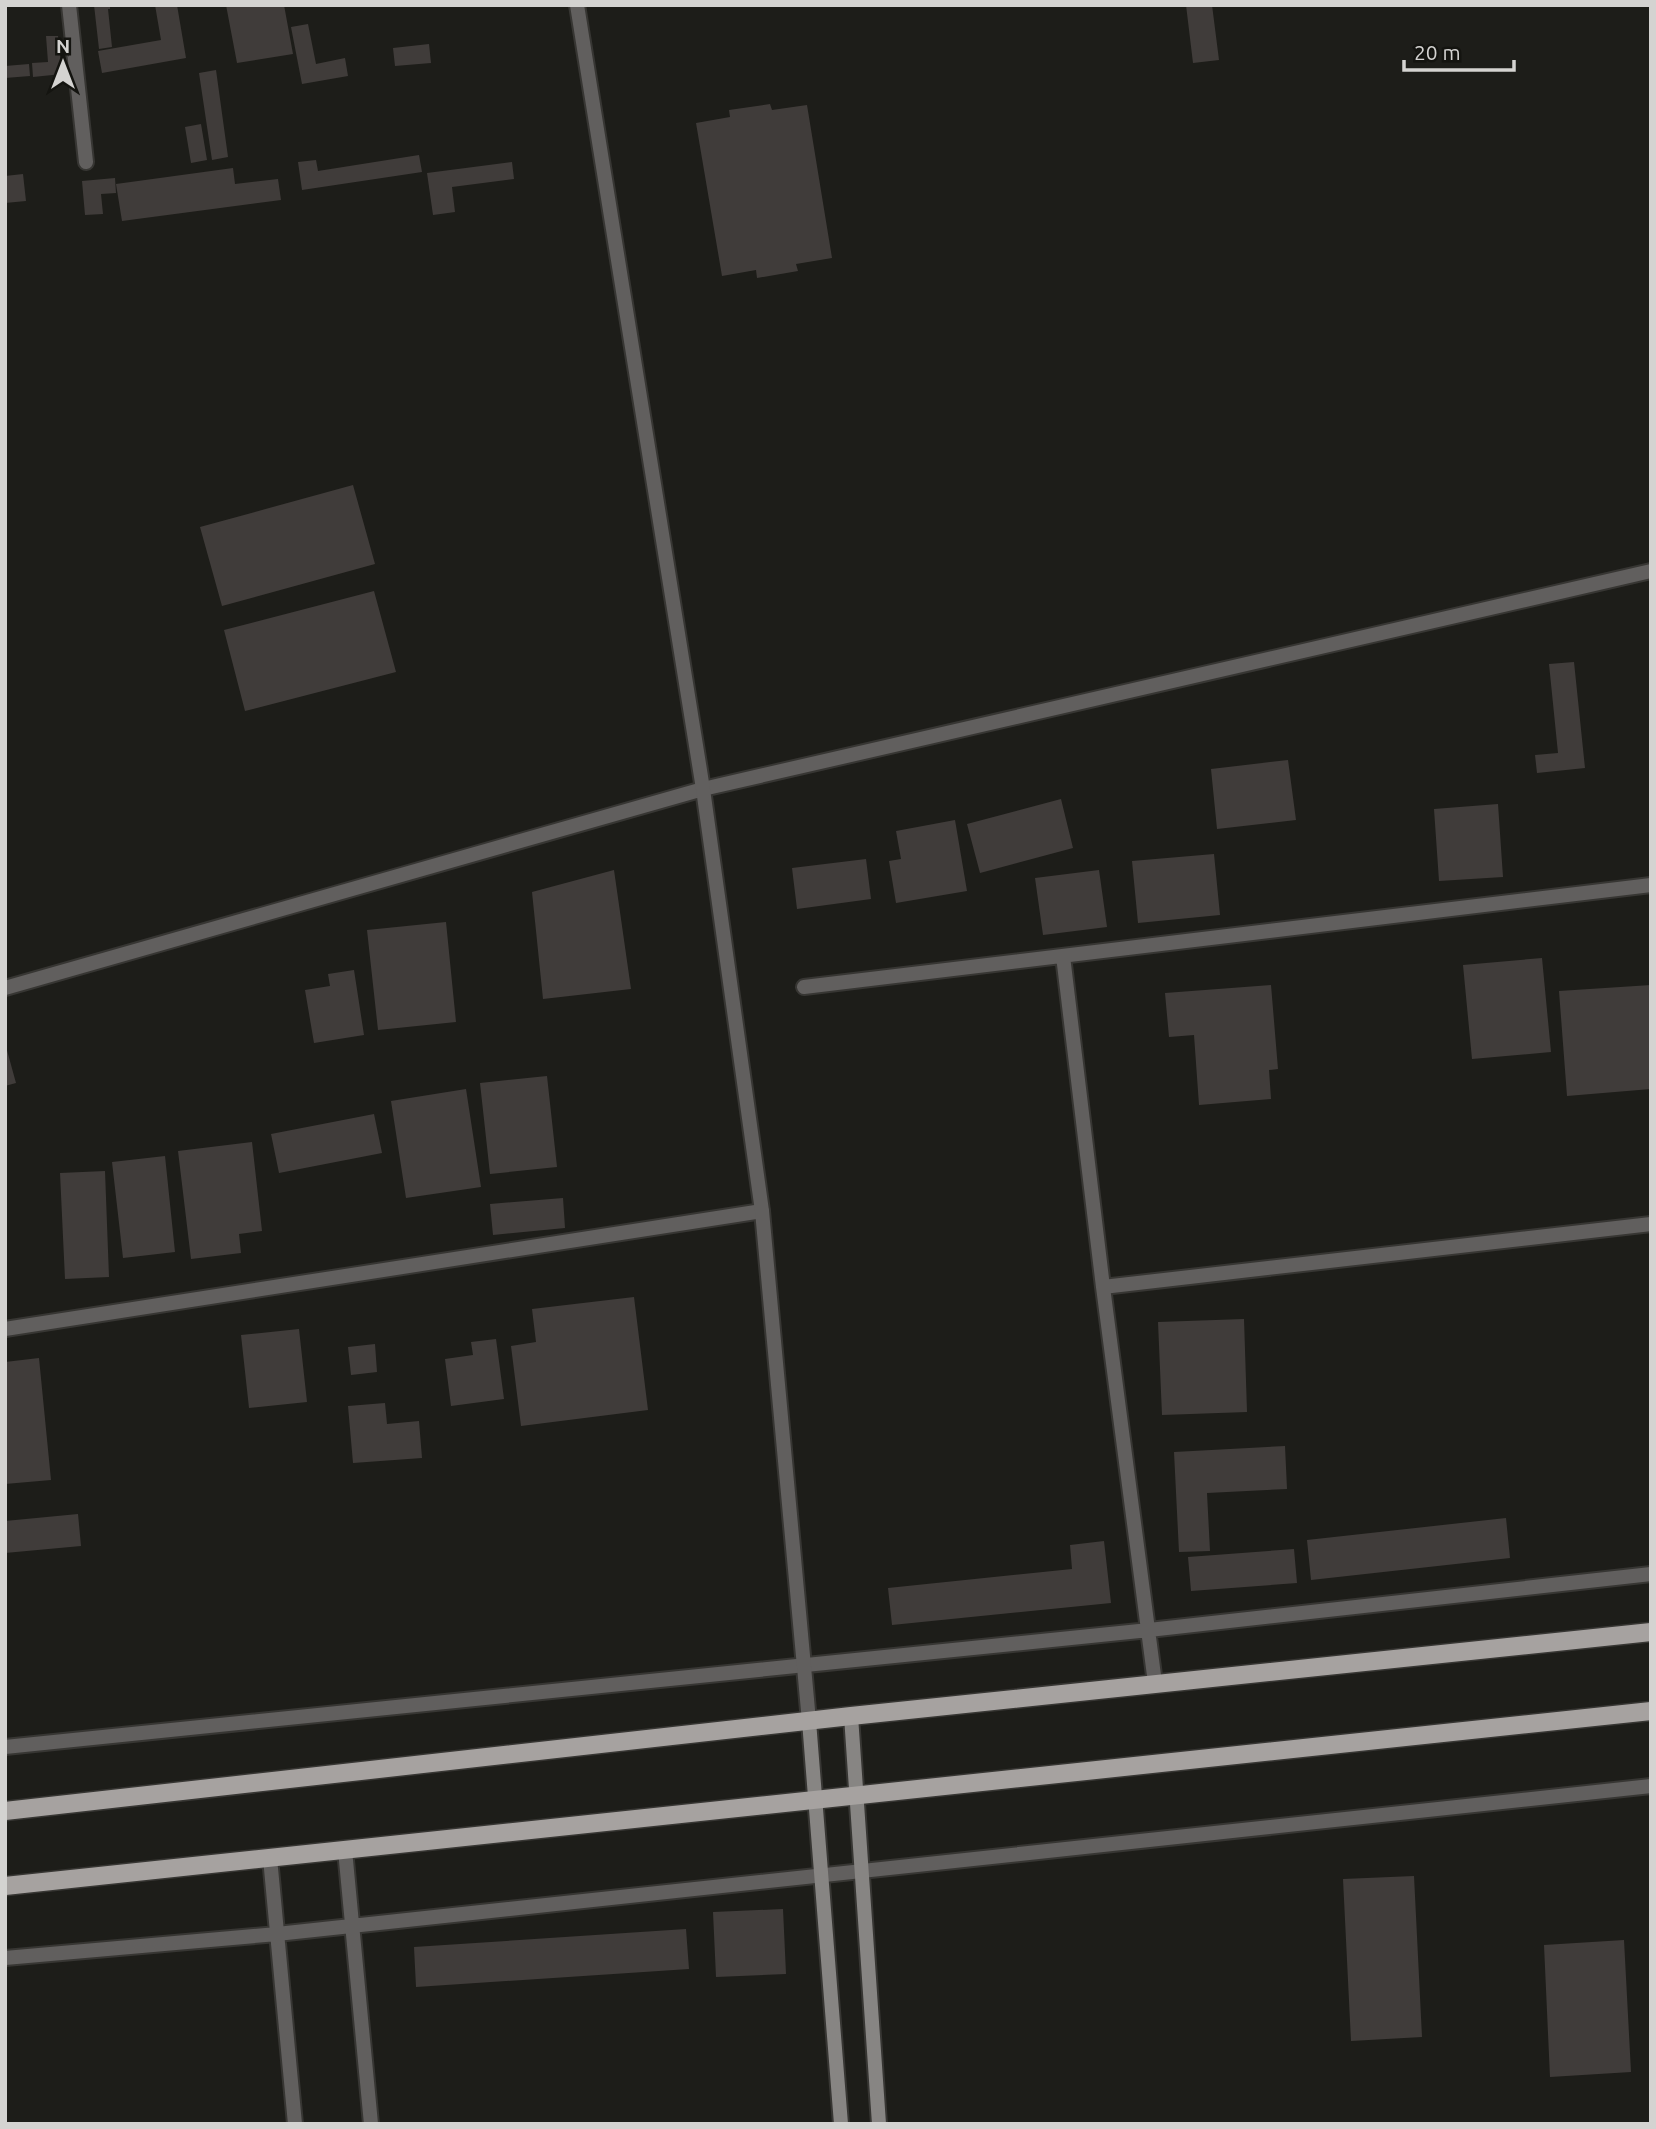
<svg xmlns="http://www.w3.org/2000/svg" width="1656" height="2129" font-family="Ubuntu,sans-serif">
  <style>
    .building { fill: #403c3a }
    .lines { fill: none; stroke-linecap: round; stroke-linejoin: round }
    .minor-casing { stroke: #373633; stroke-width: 18 }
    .tertiary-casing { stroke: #373633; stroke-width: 18 }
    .secondary-casing { stroke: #373633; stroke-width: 18 }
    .primary-casing { stroke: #373633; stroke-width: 21 }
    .minor { stroke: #615f5e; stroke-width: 14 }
    .tertiary { stroke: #615f5e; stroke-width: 14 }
    .secondary { stroke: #878583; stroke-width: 14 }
    .primary { stroke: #a6a2a0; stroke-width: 18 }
  </style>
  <rect width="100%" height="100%" fill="#1d1d19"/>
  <!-- building -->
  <path class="building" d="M94,5H110V9H108L112,47L99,49Z
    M155,5H177L186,58L102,73L98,51L161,40Z
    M226,5H284L293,54L237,63Z
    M1186,5H1212L1219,60L1193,63Z
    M308,24L316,64L345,58L348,76L302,84L291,27Z
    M46,36H58L62,74L33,77L32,63L48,62Z
    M429,44L431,63L395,66L393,48Z
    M29,64L30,76L5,78V66Z
    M216,70L228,157L212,160L199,73Z
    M770,104L772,110L807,105L832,258L796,264L798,271L757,278L756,270L722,276L696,123L730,117L729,110Z
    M201,124L207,160L191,163L185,127Z
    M419,155L422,172L302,190L298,162L316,160L318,171Z
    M512,162L514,179L452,187L455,212L433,215L427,173Z
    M233,168L235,184L278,179L281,200L122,221L116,184Z
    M23,174L26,201L5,203V176Z
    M115,178L116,193L101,194L103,214L85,215L82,181Z
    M353,485L375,564L222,606L200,527Z
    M374,591L396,672L245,711L224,630Z
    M1574,662L1585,768L1537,773L1535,755L1558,753L1549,664Z
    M1288,760L1296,820L1217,829L1211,769Z
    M1061,799L1073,848L980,873L967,824Z
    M1498,804L1503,877L1439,881L1434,809Z
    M955,820L967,891L896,903L889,861L901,859L896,831Z
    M1214,854L1220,915L1138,923L1132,861Z
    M866,859L871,899L797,909L792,868Z
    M614,870L631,989L543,999L532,892Z
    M1099,870L1107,927L1043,935L1035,878Z
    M446,922L456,1022L378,1030L367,930Z
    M1542,958L1551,1052L1472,1059L1463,965Z
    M354,970L364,1035L314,1043L305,990L330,986L328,974Z
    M1271,985L1278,1069L1269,1070L1271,1099L1199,1105L1194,1035L1169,1037L1165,993Z
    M1651,985V1089L1567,1096L1559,991Z
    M5,1043L16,1083L5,1086Z
    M547,1076L557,1167L490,1174L480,1083Z
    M466,1089L481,1187L406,1198L391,1101Z
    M374,1114L382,1153L279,1173L271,1134Z
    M252,1142L262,1231L239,1234L241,1253L191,1259L178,1151Z
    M165,1156L175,1252L123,1258L112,1162Z
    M105,1171L109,1277L65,1279L60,1173Z
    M563,1198L565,1228L493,1235L490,1204Z
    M634,1297L648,1410L521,1426L511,1346L536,1342L532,1309Z
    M1244,1319L1247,1412L1162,1415L1158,1322Z
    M299,1329L307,1402L249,1408L241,1335Z
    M496,1339L504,1399L451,1406L445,1359L473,1355L471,1342Z
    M375,1344L377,1372L351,1375L348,1347Z
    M39,1358L51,1480L5,1484V1362Z
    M385,1403L387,1424L419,1421L422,1458L353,1463L348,1406Z
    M1285,1446L1287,1489L1207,1493L1210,1551L1179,1552L1174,1452Z
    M78,1514L81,1546L5,1553V1521Z
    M1506,1518L1510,1558L1311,1580L1307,1540Z
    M1104,1541L1111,1603L892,1625L888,1588L1072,1569L1070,1545Z
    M1294,1549L1297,1583L1191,1591L1188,1557Z
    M1414,1876L1422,2037L1351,2041L1343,1879Z
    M783,1909L786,1974L716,1977L713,1912Z
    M686,1929L689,1969L416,1987L414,1947Z
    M1624,1940L1631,2072L1550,2077L1544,1945Z"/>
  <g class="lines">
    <!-- minor casing -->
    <g class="minor-casing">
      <path id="minor" d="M69,5L86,162
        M1063,956L1103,1287L1155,1683
        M804,987L1651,885
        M5,988L703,789L1651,571
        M1103,1287L1651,1224
        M5,1329L762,1211
        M5,1747L1149,1630L1651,1574
        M345,1850L371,2124
        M270,1858L295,2124
        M5,1958L277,1934L1651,1786"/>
    </g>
    <!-- tertiary casing -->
    <g class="tertiary-casing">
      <path id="tertiary" d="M577,5L703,789L762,1211L809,1721"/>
    </g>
    <!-- secondary casing -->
    <g class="secondary-casing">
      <path id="secondary" d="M851,1716L879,2124
        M809,1721L841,2124"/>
    </g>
    <!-- primary casing -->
    <g class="primary-casing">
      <path id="primary" d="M5,1811L851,1716L1651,1632
        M5,1886L1651,1711"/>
    </g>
    <!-- minor -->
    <use href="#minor" class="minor"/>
    <!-- tertiary -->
    <use href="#tertiary" class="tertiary"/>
    <!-- secondary -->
    <use href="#secondary" class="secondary"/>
    <!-- primary -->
    <use href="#primary" class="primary"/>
  </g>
  <!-- border -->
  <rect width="1656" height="2129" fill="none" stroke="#d4d3d1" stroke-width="14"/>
  <!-- north arrow -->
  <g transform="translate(63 63)" stroke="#141410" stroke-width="5" paint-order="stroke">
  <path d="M0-5L12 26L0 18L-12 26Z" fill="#d4d3d1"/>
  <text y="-10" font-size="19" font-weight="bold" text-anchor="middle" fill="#d4d3d1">N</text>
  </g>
  <!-- scale -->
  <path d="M1404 60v10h110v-10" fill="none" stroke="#d4d3d1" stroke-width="3.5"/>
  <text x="1414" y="60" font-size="21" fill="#d4d3d1" stroke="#141410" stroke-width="5" paint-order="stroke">20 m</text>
</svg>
